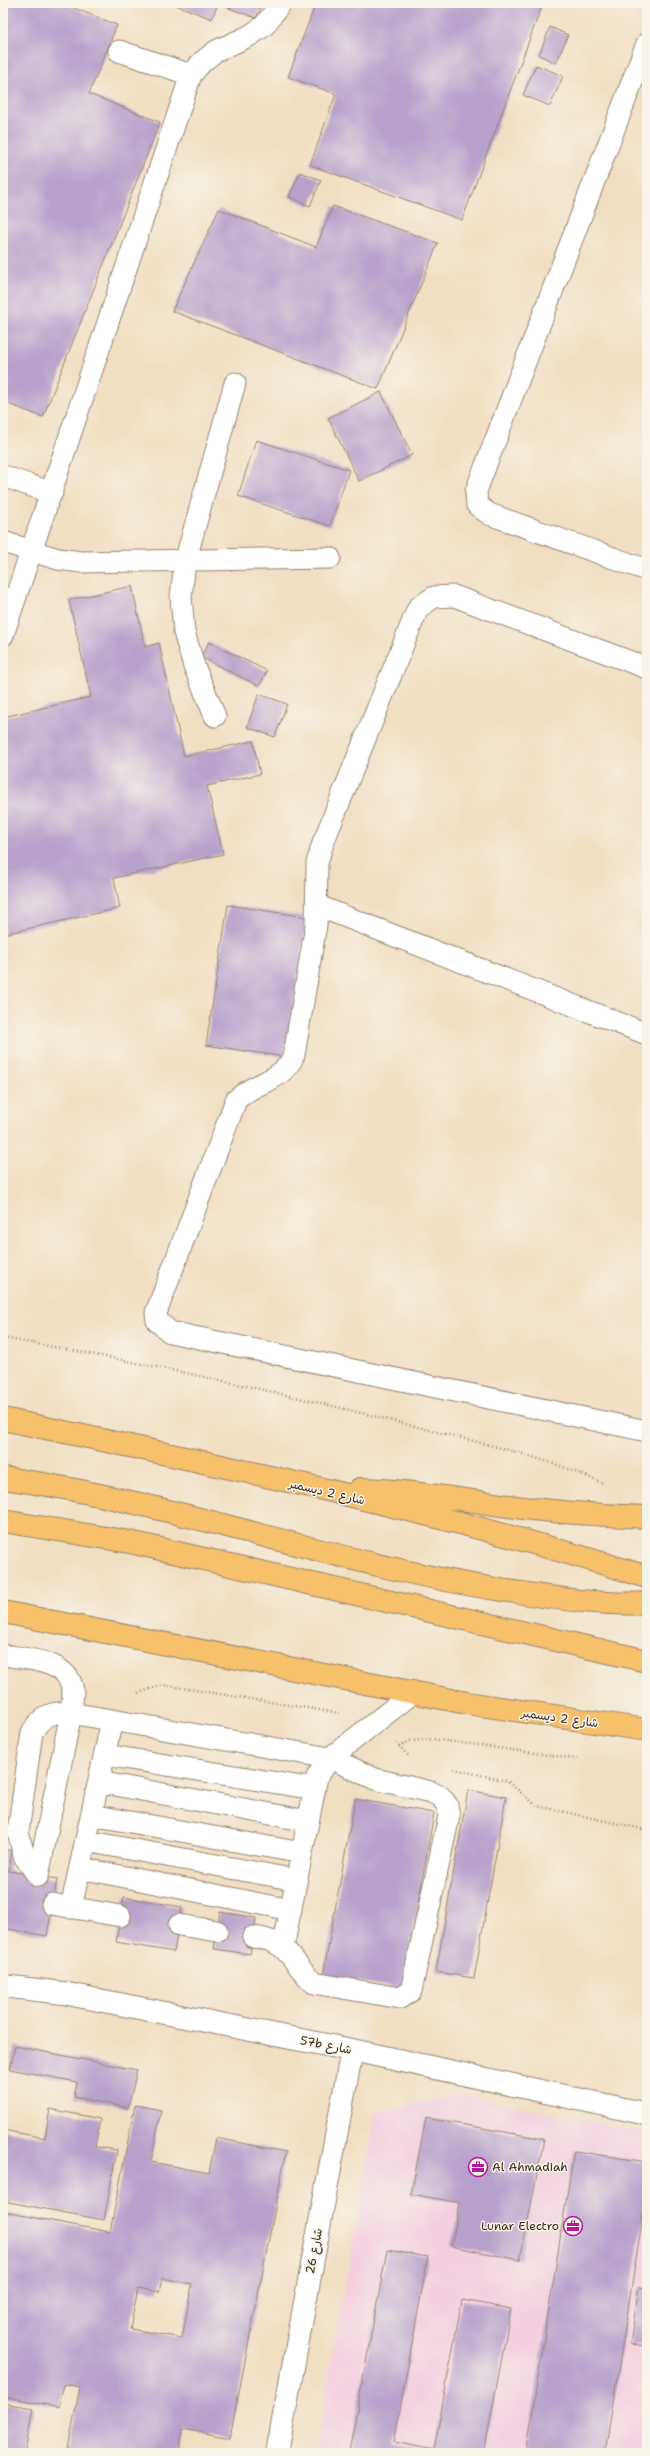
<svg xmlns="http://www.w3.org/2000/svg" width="650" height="2456" font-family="'Shantell Sans','Playpen Sans Arabic',sans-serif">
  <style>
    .built { fill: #f3cfe0 }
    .building { fill: #b7a0cb; fill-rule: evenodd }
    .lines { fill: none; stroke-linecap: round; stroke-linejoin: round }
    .service-casing { stroke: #968470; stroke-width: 23 }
    .minor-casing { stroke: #968470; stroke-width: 24 }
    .primary-casing { stroke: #968470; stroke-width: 24 }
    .motorway-casing { stroke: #968470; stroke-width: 24 }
    .path { stroke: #968470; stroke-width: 2.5; stroke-dasharray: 1 3; stroke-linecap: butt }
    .service { stroke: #fff; stroke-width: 21 }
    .minor { stroke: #fff; stroke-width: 22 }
    .primary { stroke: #f7c06b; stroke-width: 22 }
    .motorway { stroke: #f7c06b; stroke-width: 22 }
    .labels { text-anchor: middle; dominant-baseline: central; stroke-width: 3; stroke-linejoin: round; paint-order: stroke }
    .street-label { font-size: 12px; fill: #3b2a1e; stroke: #f7f3e8 }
    .poi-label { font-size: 12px; fill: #3b2a1e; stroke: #f7f3e8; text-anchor: start }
  </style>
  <rect width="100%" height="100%" fill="#f7f3e8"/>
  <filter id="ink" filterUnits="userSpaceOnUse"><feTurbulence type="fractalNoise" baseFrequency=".025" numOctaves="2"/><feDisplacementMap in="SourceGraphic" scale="8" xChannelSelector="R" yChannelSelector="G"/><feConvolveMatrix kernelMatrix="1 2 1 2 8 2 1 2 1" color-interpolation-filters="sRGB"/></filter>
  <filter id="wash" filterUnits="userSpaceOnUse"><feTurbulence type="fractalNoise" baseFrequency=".012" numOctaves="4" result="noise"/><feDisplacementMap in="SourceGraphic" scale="16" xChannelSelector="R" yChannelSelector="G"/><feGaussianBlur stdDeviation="0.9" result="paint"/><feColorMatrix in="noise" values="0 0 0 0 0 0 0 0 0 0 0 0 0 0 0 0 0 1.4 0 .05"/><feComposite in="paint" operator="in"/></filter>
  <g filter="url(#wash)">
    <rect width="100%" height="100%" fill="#f1dfc2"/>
    <!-- built -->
    <path class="built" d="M460,2094L647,2133V2453H315L376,2113Z"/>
    <g id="blocks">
      <!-- building -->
      <path class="building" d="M8,3H61L117,25L89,94L160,122L43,417L3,402V16Z
        M171,3H218L212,19Z
        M227,3H262L256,18L226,7Z
        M316,3H543L462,220L310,165L336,94L288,77Z
        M550,27L568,35L556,63L539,55Z
        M536,65L563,76L550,106L523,95Z
        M300,172L321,180L310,206L289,197Z
        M333,206L438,243L378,389L172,311L219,209L316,247Z
        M381,392L412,455L359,481L328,418Z
        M256,440L349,470L330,526L238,496Z
        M132,586L145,647L159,643L184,756L253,741L260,774L207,786L223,854L114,878L120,908L4,934L3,717L91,697L69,600Z
        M209,642L267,671L259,686L201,657Z
        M259,694L287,704L275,737L247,727Z
        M228,905L307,917L285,1057L206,1045Z
        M468,1790L506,1797L474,1978L436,1972Z
        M355,1799L434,1813L403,1989L323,1976Z
        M3,1849L12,1851L9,1871L57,1879L47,1936L3,1928Z
        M124,1897L182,1907L174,1952L116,1942Z
        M220,1912L256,1918L250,1954L214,1949Z
        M15,2046L137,2070L128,2108L74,2097L77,2082L10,2069Z
        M135,2105L161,2110L151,2162L209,2173L216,2138L286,2152L230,2438L183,2429L179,2453H67L80,2387L64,2384L59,2407L3,2396V2224L5,2212L110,2232ZM162,2278L192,2284L182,2338L130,2329L138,2288L159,2292Z
        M50,2109L100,2119L95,2147L117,2150L104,2220L3,2201V2130L45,2138Z
        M426,2118L544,2139L520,2260L451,2246L460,2203L411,2194Z
        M574,2151L647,2162V2190L605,2453H526Z
        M387,2250L428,2257L394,2442L434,2450L462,2300L511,2309L484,2453H349Z
        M639,2287L647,2288V2346L630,2344Z
        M3,2403L33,2408L25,2453H3Z"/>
    </g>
  </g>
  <g filter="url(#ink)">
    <use href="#blocks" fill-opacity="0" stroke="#968470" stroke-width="1"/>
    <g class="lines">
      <!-- service casing -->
      <g class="service-casing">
        <path id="service" d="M647,43L476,491L477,505L489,514L647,570
          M119,51L191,75
          M3,476L52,493
          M3,542L58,559L81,562L330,558
          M3,635L191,75L202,62L216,51L249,36L264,26L281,3
          M647,668L454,596L434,597L418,608L323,843L317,863L316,925L294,1055C282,1083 256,1080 236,1100L156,1313L157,1321L170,1332L647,1431
          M215,716L194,666L184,632L181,597L185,562L235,383
          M318,906L647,1034
          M3,1655C27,1659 69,1660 73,1691C73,1698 71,1706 71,1713C52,1711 42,1716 32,1732L18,1832L24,1856L38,1876
          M105,1755L314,1789
          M99,1782L308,1821
          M92,1815L302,1853
          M86,1841L296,1880
          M80,1868L291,1910
          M38,1876L71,1713L330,1758L375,1779L431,1792L441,1797L447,1805L449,1816L411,1991L400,1998L314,1983C290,1962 291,1941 253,1937
          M52,1904L120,1916
          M71,1908L112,1720
          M179,1925L217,1931
          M283,1948L317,1777L330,1758L414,1692"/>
      </g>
      <!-- minor casing -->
      <g class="minor-casing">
        <path id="minor" d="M3,1986L63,1993L352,2050L647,2114
          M277,2453L352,2050"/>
      </g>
      <!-- primary casing -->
      <g class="primary-casing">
        <path id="primary" d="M3,1419C219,1465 437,1510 647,1577
          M360,1489C403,1490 444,1497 487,1503C540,1511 593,1515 647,1517
          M3,1612L467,1703L647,1730"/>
      </g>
      <!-- motorway casing -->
      <g class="motorway-casing">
        <path id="motorway" d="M3,1478C173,1501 333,1564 502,1590C549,1597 599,1606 647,1603
          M3,1521L130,1542L647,1661"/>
      </g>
      <!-- path -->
      <path class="path" d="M3,1338C142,1362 281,1392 417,1427C480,1443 545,1456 604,1484
        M138,1693L163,1685L339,1713
        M396,1743L408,1755
        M399,1746L410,1741L433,1739L577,1759
        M454,1769L507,1781L537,1806L647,1830"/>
      <!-- service -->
      <use href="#service" class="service"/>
      <!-- minor -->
      <use href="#minor" class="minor"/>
      <!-- primary -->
      <use href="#primary" class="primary"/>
      <!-- motorway -->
      <use href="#motorway" class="motorway"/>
    </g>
  </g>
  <!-- icons -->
  <defs>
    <g id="office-ring" transform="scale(1)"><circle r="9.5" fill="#f7f3e8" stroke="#b5179e" stroke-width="1.5"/><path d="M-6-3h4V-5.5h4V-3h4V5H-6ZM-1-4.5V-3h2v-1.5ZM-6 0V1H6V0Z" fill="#b5179e"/></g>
  </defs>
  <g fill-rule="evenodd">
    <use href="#office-ring" x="478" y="2167"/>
    <use href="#office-ring" x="573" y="2226"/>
  </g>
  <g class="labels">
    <!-- street labels -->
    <g class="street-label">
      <text transform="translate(327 1492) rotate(13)">شارع 2 ديسمبر</text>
      <text transform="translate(560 1718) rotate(8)">شارع 2 ديسمبر</text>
      <text transform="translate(326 2045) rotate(11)">57b شارع</text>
      <text transform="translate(314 2251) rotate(-79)">شارع 26</text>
    </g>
    <!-- poi labels -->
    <g class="poi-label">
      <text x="492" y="2167">Al Ahmadiah</text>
      <text x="559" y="2226" text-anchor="end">Lunar Electro</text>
    </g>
  </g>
  <!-- margin -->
  <rect width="650" height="2456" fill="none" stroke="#f7f3e8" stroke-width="16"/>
</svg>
